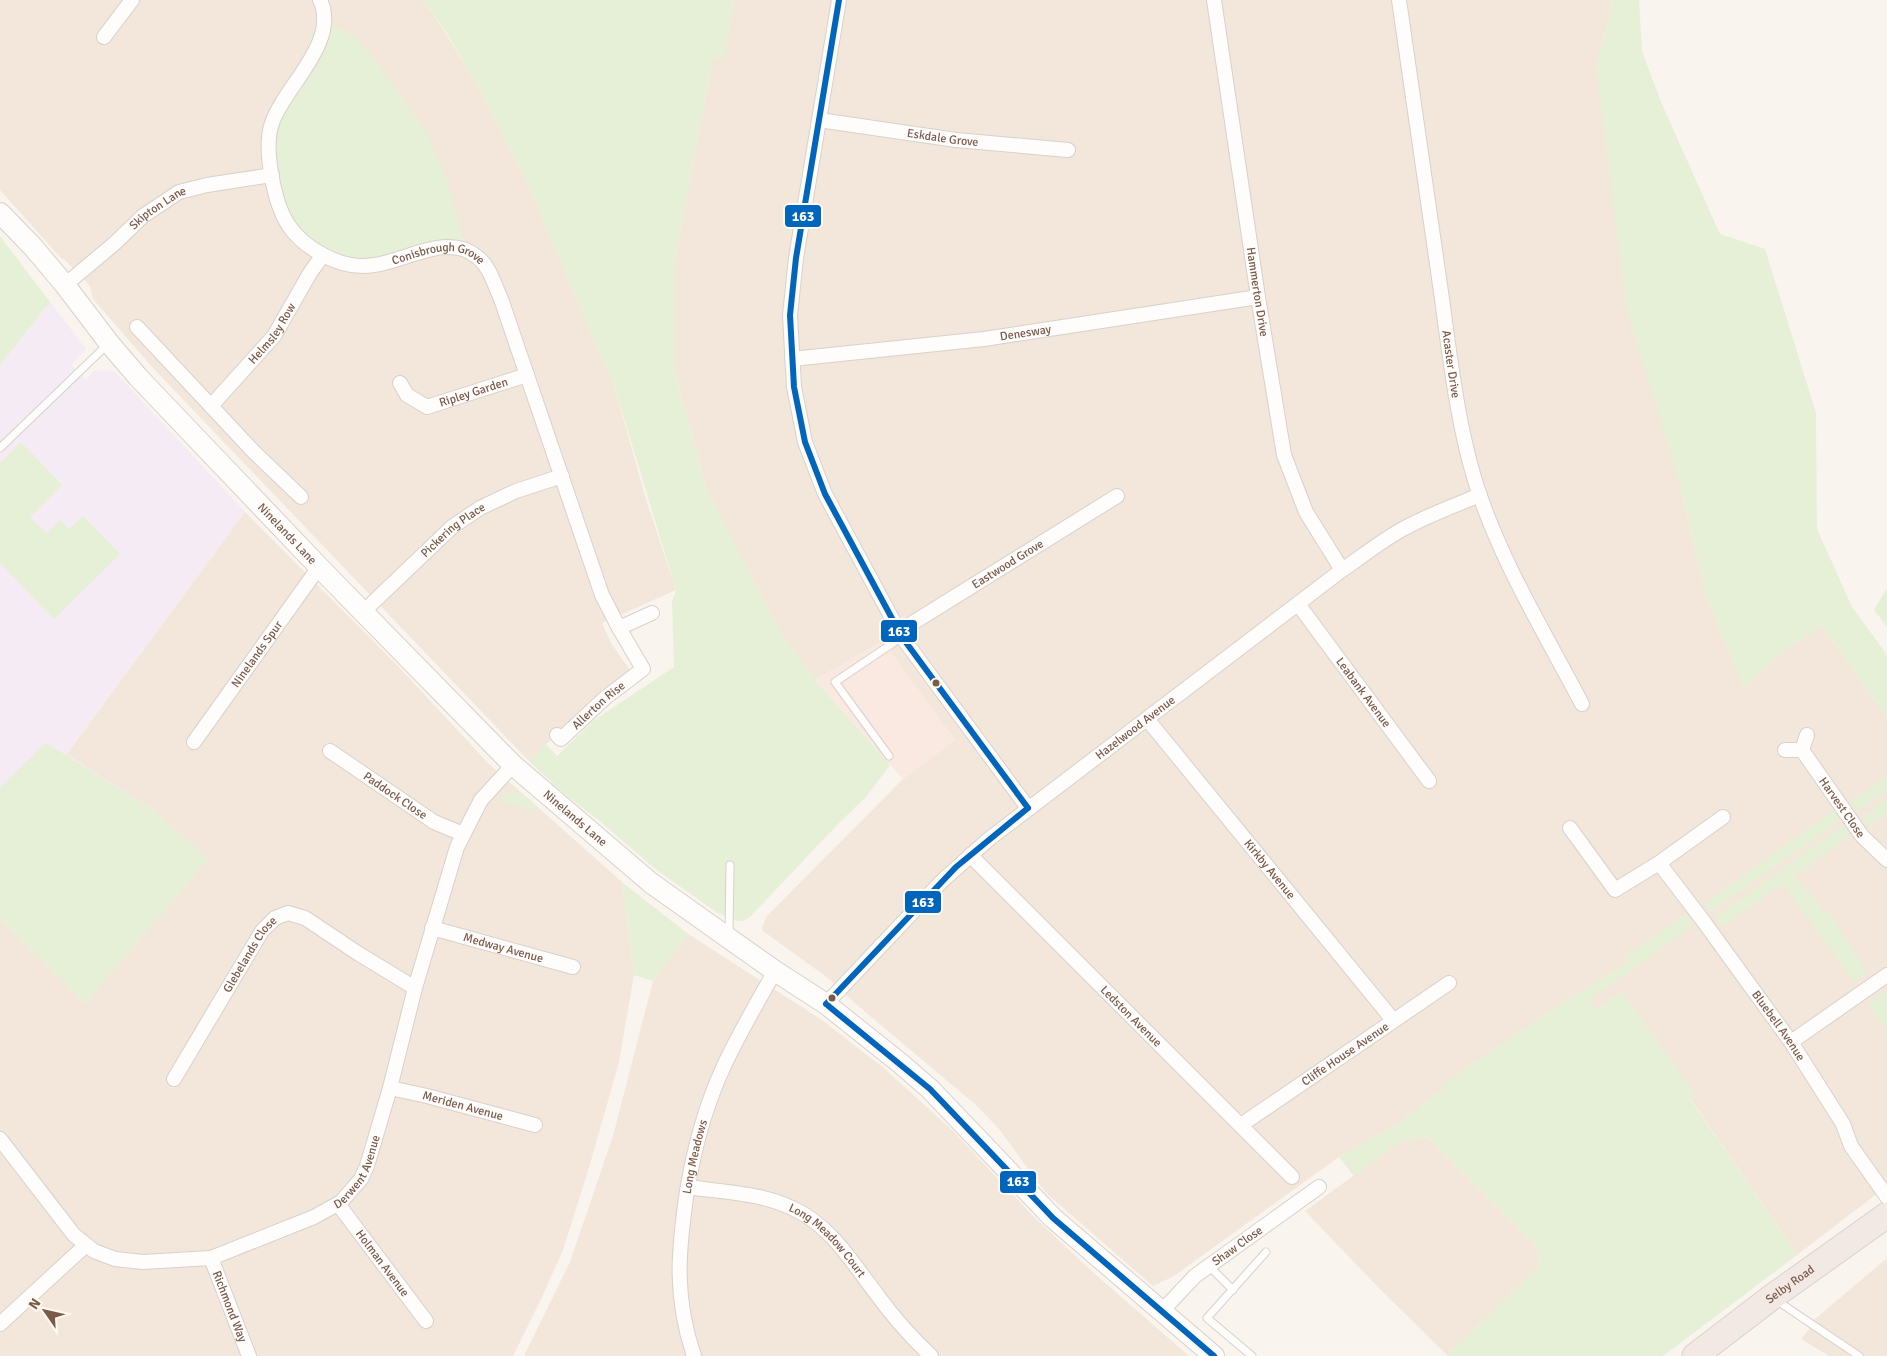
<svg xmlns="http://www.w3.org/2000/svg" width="1887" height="1356" font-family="Signika,sans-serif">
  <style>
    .residential { fill: #f2e7da }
    .commercial { fill: #f9e9e0 }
    .education { fill: #f5ebf4 }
    .green { fill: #e5f0d6 }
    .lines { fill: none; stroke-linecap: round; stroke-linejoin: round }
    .lane-casing { stroke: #d8d1cb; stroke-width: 9 }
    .street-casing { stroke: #d8d1cb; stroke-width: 16 }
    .secondary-casing { stroke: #d9d0c9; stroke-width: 22 }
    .highway-casing { stroke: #dad1ca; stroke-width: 27 }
    .lane { stroke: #fefdfc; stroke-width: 7 }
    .street { stroke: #fefdfc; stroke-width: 14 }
    .secondary { stroke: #fefdfc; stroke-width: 20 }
    .highway { stroke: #f2e9e4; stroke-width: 25 }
    .bus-1-casing { stroke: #fff9ef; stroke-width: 10 }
    .bus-1 { stroke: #0065bd; stroke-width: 6 }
    .bus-dot { fill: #7a5b4a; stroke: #fff9ef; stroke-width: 2 }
    .labels { text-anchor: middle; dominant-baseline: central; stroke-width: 4; stroke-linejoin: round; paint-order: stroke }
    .street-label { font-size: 12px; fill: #7a5b4a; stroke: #fff9ef }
    .line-badge { stroke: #fff9ef; stroke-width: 2 }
    .badge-label { font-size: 14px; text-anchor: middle; font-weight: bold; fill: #fff }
  </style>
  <rect width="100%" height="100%" fill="#f9f4ed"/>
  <!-- residential -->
  <path class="residential" d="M0,0H423L445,32L478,87L526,179L586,321L613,382L646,499L676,590L602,623L612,645L630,670L567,724L529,761L153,368L93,299L90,286L65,260L61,258L0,190Z
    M734,0H1610L1611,12L1596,66L1679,482L1706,596L1744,688L1784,650L1822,626L1887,717V1186L1797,1255L1690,1098L1694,1095L1622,992L1596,1010L1582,990L1442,1085L1443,1089L1401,1122L1339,1157L1174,1276L1153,1286L1046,1193L999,1129L977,1106L856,1004L828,978L763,931L762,927L767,916L903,779L955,740L883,641L815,680L781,634L707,491L675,372V260L713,56L724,58Z
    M245,512L396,664L488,763L622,882L634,975L619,1062L590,1164L563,1250L541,1299L513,1356H0V919L85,1003L208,859L153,810L66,755Z
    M688,934L822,1020L885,1069L953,1131L1033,1216L1096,1275L1189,1356H524L570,1262L613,1136L653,981Z
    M1427,1137L1539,1249L1538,1267L1447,1355L1377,1286L1305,1211L1401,1141Z
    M1887,1258V1356H1829L1801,1339L1808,1331L1814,1320Z"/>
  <!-- commercial -->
  <path class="commercial" d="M883,640L955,740L903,779L815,680Z"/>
  <!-- education -->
  <path class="education" d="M50,302L86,349L71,365L86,380L95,370L114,371L245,512L66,754L153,810L208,859L85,1003L0,919V365Z"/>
  <!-- green -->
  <path class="green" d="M423,0H734L724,59L713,56L675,260V373L707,491L781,634L815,680L890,765L866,797L839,823L750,917L743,921H738L716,912L654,868L601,822L562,792L529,761L546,744L557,756L593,721L674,667L672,601L676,590L613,382L586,321L526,179L478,87L446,32Z
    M1610,0H1639L1642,51L1661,102L1720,234L1765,249L1816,413L1817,529L1852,607L1887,655V717L1822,626L1784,650L1744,689L1706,596L1679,482L1626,308L1596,66L1611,12Z
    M320,18L357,38L394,85L427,133L448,182L464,243L414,262L356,271L317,248L286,213L265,166L274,110L301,63Z
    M0,236L50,302L0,365Z
    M21,442L62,485L30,517L46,533L60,520L69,529L83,516L120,554L54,619L0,563V463Z
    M1887,588V627L1874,610Z
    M46,743L153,810L208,859L85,1003L0,919V787Z
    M1887,776V791L1857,812L1850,802Z
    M515,792L528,798L542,812L496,801L508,793Z
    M1887,799V813L1869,827L1862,817Z
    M1834,810L1841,820L1711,912L1705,903Z
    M1844,825L1851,835L1795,876L1825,913L1828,911L1867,972L1854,982L1783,884L1722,927L1715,917Z
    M622,882L688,934L653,981L634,975Z
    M1686,914L1691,921V927L1589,1000L1596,1010L1622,992L1695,1095L1690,1099L1797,1255L1663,1356H1448L1447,1355L1538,1267L1539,1249L1427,1137L1401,1141L1354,1176L1339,1157L1401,1122L1443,1089L1441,1085L1582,990L1583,991L1627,962L1624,958Z
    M1886,991L1887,994V1030L1868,1004Z"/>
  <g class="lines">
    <!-- lane casing -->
    <g class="lane-casing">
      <path id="lane" d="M0,448L108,344
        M889,756L835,682L902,637
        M729,935L730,865
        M1209,1266L1233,1290
        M1776,1300L1859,1356
        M1252,1356L1207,1318L1266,1252"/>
    </g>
    <!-- street casing -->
    <g class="street-casing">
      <g id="street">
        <path id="s1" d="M320,0C340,42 284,87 272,123C263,148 274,204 289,226C297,238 310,248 323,255C338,263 357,268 374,265C406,261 447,233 476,256C490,266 494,284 501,299L602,595L619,628"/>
        <path d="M839,0L796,258L790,315L794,387L805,442L825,494L902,637L1028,808"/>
        <path id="s2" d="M1214,0L1258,297L1284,455L1306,512L1342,570"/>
        <path id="s3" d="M1399,0C1413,97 1427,195 1441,292C1450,357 1458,431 1479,493C1504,567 1546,635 1582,704"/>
        <path d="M104,37L132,0"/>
        <path id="s4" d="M819,120L956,140L1068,150"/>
        <path id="s5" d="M65,285L115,243L143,216L179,192L207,185L272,175"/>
        <path d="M137,327L254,452L301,497"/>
        <path id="s6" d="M792,359L984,339L1258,297"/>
        <path id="s7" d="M400,383L407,395L427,407L527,375"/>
        <path id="s8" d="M211,406L274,336L310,273L323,255"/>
        <path id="s9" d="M1298,604L1429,781"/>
        <path id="s10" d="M363,612L452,527L480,508L516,491L562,476"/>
        <path id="s11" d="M898,632L1117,496"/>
        <path id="s12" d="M1147,719L1393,1020"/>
        <path id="s13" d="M557,735L561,739L605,698L643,669L619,628L652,613"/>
        <path id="s14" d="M194,742L319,567"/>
        <path d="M1785,750H1802L1807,735"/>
        <path id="s15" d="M1802,750L1862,836L1887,860"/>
        <path id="s16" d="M330,751L434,822L463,834"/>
        <path d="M1570,828L1615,890L1659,863L1723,817"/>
        <path id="s17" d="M970,855L1292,1177"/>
        <path id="s18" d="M1659,863L1704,922L1791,1042L1843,1124L1851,1146L1887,1197"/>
        <path id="s19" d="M432,928L573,967"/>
        <path id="s20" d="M826,1004L942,881L989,839L1342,570C1361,557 1380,542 1401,530C1426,516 1453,506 1480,495"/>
        <path d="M1791,1042L1887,975"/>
        <path id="s21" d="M174,1079L262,931L275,918L288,913L305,918L359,954L415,988"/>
        <path id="s22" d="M390,1088L427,1096L535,1125"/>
        <path id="s23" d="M1241,1125L1449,983"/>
        <path id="s24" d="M0,1139L74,1235L94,1251L115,1259L143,1262L211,1258L314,1217L341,1202L361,1179L367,1166L390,1088L415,988L457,847L481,800L513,765"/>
        <path id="s25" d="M688,1187C722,1192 761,1193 792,1208C831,1225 853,1264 878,1296C894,1318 911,1337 931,1356"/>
        <path id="s26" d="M338,1204L426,1321"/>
        <path id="s27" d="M211,1258L249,1356"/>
        <path id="s28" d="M1162,1311L1195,1276L1319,1187"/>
        <path d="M0,1324L86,1245"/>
        <path id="s29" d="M694,1356C674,1297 678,1252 687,1191C694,1149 705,1107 723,1068C738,1035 757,1003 775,971"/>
      </g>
    </g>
    <!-- secondary casing -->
    <g class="secondary-casing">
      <g id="secondary">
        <path id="s30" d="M0,213L33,247L65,285L109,343L138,377L319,567L513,765L651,883L775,971L826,1004L900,1063L930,1089L1053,1218L1214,1356"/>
      </g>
    </g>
    <!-- highway casing -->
    <g class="highway-casing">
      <g id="highway">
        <path id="s31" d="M1695,1356L1772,1297L1887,1215"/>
      </g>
    </g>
    <!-- lane -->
    <use href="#lane" class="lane"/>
    <!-- street -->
    <use href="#street" class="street"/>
    <!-- secondary -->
    <use href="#secondary" class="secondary"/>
    <!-- highway -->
    <use href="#highway" class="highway"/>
    <!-- bus-1 casing -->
    <g class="bus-1-casing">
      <path id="bus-1" d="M839,0L796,258L790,315L794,387L805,442L825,494L902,637L1028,808
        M826,1004L930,1089L1053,1218L1214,1356
        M826,1004L956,867L1028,808"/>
    </g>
    <!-- bus-1 -->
    <use href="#bus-1" class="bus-1"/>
  </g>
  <!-- markers -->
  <g class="bus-dot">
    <circle cx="936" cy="683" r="4.5"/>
    <circle cx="832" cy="998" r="4.5"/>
  </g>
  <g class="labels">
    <!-- street labels -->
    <g class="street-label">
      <text stroke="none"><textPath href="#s4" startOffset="125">Eskdale Grove</textPath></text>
      <text stroke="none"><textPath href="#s5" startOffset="121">Skipton Lane</textPath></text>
      <text stroke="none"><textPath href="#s1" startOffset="409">Conisbrough Grove</textPath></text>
      <text stroke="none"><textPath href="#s2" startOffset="295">Hammerton Drive</textPath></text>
      <text stroke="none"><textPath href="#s8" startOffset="95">Helmsley Row</textPath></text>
      <text stroke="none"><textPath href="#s6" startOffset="235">Denesway</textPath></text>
      <text stroke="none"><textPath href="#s3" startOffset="368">Acaster Drive</textPath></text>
      <text stroke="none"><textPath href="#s7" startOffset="86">Ripley Garden</textPath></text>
      <text stroke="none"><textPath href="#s10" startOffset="122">Pickering Place</textPath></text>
      <text stroke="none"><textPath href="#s30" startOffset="431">Ninelands Lane</textPath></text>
      <text stroke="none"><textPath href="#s11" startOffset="129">Eastwood Grove</textPath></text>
      <text stroke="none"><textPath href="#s14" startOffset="108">Ninelands Spur</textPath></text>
      <text stroke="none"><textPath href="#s9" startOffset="110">Leabank Avenue</textPath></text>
      <text stroke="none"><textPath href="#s13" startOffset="56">Allerton Rise</textPath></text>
      <text stroke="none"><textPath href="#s20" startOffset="416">Hazelwood Avenue</textPath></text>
      <text stroke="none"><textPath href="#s16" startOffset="79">Paddock Close</textPath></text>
      <text stroke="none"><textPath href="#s15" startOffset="70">Harvest Close</textPath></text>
      <text stroke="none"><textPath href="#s30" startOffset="836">Ninelands Lane</textPath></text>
      <text stroke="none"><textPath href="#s12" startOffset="194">Kirkby Avenue</textPath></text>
      <text stroke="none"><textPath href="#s19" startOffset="74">Medway Avenue</textPath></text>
      <text stroke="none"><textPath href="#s21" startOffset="146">Glebelands Close</textPath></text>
      <text stroke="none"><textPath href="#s17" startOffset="228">Ledston Avenue</textPath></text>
      <text stroke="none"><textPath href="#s18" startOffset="202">Bluebell Avenue</textPath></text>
      <text stroke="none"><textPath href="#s23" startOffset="126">Cliffe House Avenue</textPath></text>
      <text stroke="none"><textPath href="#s22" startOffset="75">Meriden Avenue</textPath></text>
      <text stroke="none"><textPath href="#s29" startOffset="202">Long Meadows</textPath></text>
      <text stroke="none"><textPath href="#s24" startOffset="442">Derwent Avenue</textPath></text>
      <text stroke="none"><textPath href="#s25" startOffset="155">Long Meadow Court</textPath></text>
      <text stroke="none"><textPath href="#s28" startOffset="100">Shaw Close</textPath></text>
      <text stroke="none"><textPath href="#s26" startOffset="74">Holman Avenue</textPath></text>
      <text stroke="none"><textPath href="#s31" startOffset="119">Selby Road</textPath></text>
      <text stroke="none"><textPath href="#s27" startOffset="52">Richmond Way</textPath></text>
    </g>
  </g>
  <g class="line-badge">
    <rect x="784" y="204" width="38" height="24" rx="5" fill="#0065bd"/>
    <rect x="880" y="619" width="38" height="24" rx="5" fill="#0065bd"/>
    <rect x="904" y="890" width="38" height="24" rx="5" fill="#0065bd"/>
    <rect x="999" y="1170" width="38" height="24" rx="5" fill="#0065bd"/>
  </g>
  <g class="badge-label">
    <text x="803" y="221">163</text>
    <text x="899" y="636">163</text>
    <text x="923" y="907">163</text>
    <text x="1018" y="1186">163</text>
  </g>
  <!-- north arrow -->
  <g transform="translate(45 1311) rotate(304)" stroke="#fff9ef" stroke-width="4" paint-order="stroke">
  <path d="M0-4L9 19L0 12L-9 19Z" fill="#7a5b4a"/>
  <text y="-8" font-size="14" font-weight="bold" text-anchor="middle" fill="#7a5b4a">N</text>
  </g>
</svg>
